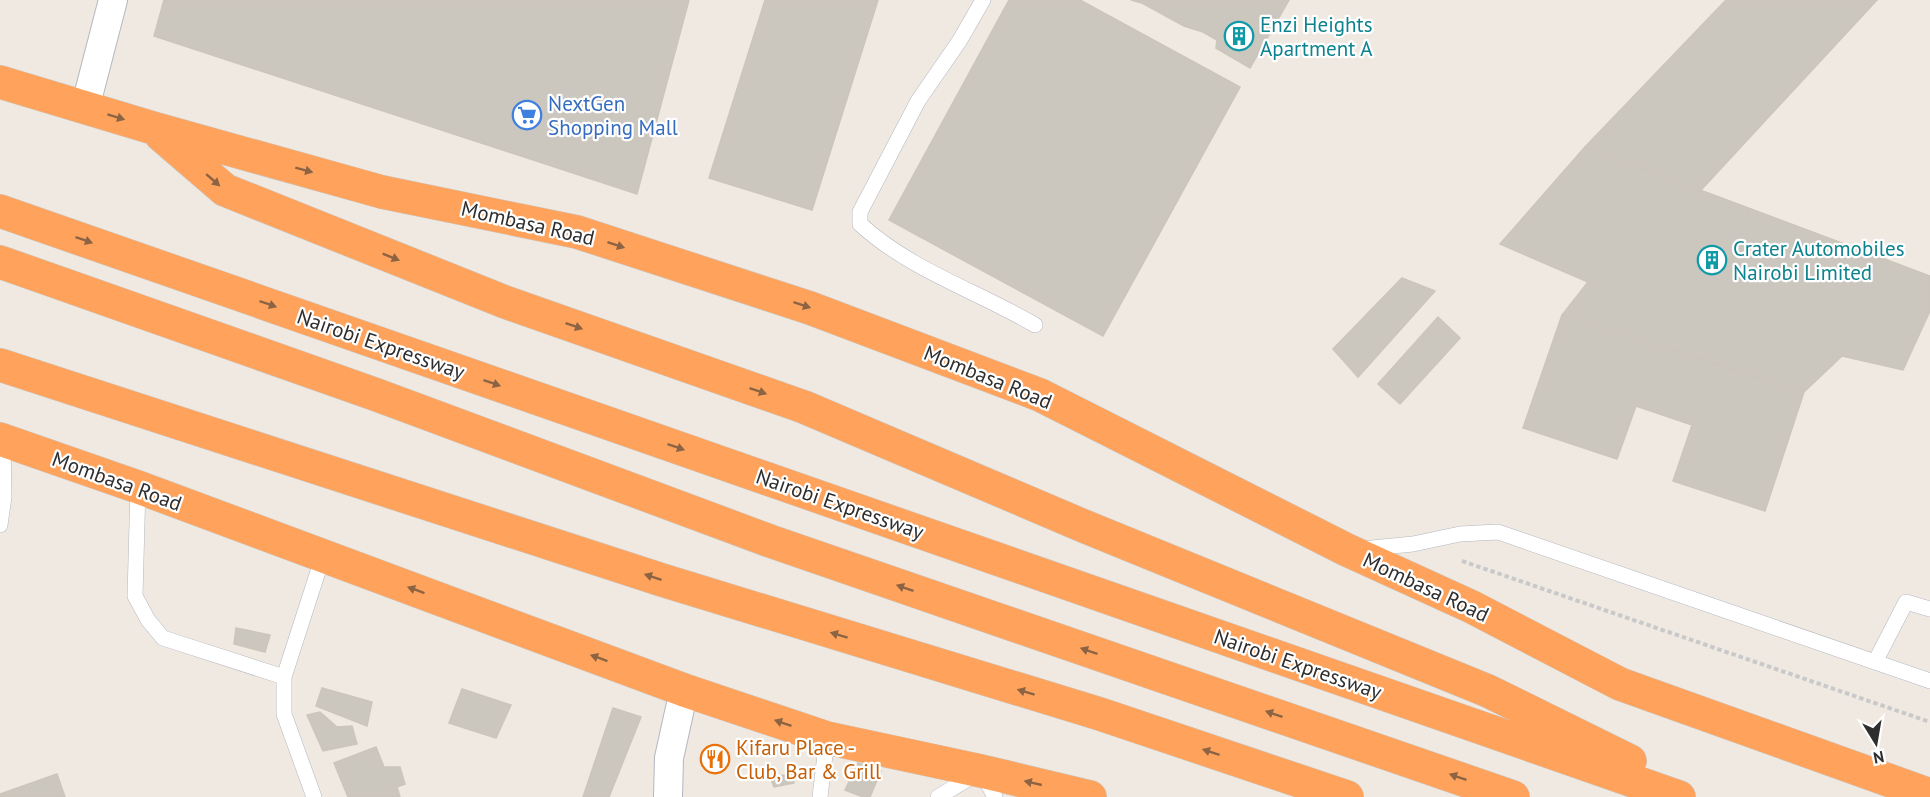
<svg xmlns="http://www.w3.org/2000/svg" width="1930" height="797" font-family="'PT Sans',sans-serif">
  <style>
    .building { fill: #cbc7bf; stroke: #cbc5ba; stroke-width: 1.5 }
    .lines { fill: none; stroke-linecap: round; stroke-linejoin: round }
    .lane-casing { stroke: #b4b7c1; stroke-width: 16 }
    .street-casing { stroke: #b4b7c1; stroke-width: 30 }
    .highway-casing { stroke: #c9c9c9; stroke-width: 34 }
    .path { stroke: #c9c9c9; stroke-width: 4; stroke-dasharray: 4.5 3; stroke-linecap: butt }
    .lane { stroke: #fff; stroke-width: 15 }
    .street { stroke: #fff; stroke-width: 28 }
    .highway { stroke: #ffa35c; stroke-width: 33 }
    .oneway { fill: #8c6343 }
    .labels { text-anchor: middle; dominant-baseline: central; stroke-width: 4.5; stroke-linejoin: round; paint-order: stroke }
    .culture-label { font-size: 21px; fill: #0d838f; stroke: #fff; text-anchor: start }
    .shop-label { font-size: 21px; fill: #366cbe; stroke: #fff; text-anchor: start }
    .street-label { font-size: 21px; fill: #2e2e2e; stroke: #fff }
    .food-label { font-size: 21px; fill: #c56008; stroke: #fff; text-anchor: start }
  </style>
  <rect width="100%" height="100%" fill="#efe9e1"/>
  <!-- building -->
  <path class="building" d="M164,0H689L637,194L154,36Z
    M765,0H878L812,210L709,178Z
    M1009,0H1080L1240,87L1103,336L889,220Z
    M1131,0H1289L1250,68L1216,48L1217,40L1203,32L1184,26L1142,3Z
    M1726,0H1877L1701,190L1585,147Z
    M1585,147L1930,276V311L1903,370L1842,356L1804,392L1562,315L1588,282L1500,244Z
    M1402,278L1435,291L1358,377L1333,349Z
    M1562,315L1804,392L1765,511L1673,481L1692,425L1636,406L1617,459L1523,428Z
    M1438,317L1460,338L1400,404L1378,384Z
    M236,628L270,635L265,652L234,644Z
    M322,688L372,702L367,726L316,706Z
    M462,689L511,705L496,738L449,723Z
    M613,708L641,717L609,797H583Z
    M320,712L337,727L352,726L357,744L323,751L307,715Z
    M376,747L384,767H400L405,784L397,787L400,797H348L334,763Z
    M858,763L881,771L870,797H863L845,790Z
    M57,774L65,797H0V794Z
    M792,774L794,783L774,787L770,777Z"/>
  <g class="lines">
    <!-- lane casing -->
    <g class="lane-casing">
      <path id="lane" d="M983,0L960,40L918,101L860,212V224C910,270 977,291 1035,325
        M138,487L135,596L148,620L163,638L284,677
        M0,525L4,497L3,441
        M1362,549L1413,544L1460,534L1498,532L1930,681
        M1875,662L1906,602L1930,609
        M314,797L284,714V677L323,556
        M820,797L827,738
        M938,797L981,771L995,797"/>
    </g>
    <!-- street casing -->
    <g class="street-casing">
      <path id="street" d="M85,108L113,0
        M668,797L669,758L684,690"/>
    </g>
    <!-- highway casing -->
    <g class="highway-casing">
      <path id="highway" d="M0,82L153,128L382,192L577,232L810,308L1040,395L1347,550L1472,607L1620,684L1930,795
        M161,135L225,190L505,302L804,407L1086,527L1488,691L1630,761
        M0,211L1679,797
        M0,262L377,395L770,541L1513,797
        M0,365L662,580L1100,714L1347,797
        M0,439L138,487L684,690L827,738L981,771L1090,797"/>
    </g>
    <!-- path -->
    <path class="path" d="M1462,561L1930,722"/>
    <!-- lane -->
    <use href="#lane" class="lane"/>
    <!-- street -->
    <use href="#street" class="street"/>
    <!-- highway -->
    <use href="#highway" class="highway"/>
  </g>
  <!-- one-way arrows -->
  <defs><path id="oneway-solid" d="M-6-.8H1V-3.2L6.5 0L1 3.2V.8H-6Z" transform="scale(1.5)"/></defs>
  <g class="oneway">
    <use href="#oneway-solid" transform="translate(116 117) rotate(17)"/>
    <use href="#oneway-solid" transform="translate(304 170) rotate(15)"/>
    <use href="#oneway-solid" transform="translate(213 180) rotate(41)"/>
    <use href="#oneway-solid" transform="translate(84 240) rotate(19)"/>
    <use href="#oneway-solid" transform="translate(616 245) rotate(18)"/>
    <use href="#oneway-solid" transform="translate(391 257) rotate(22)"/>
    <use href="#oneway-solid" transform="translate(268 304) rotate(19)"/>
    <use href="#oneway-solid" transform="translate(802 305) rotate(18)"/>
    <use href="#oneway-solid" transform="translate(574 326) rotate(19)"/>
    <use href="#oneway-solid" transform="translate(492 383) rotate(19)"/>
    <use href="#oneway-solid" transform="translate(758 391) rotate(19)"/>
    <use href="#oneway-solid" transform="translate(676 447) rotate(19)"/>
    <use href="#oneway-solid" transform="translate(653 577) rotate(-162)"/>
    <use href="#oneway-solid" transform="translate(905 588) rotate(-161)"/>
    <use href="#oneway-solid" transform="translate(416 590) rotate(-160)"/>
    <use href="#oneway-solid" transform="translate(839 635) rotate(-163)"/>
    <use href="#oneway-solid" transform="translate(1089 651) rotate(-161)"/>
    <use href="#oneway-solid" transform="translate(599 658) rotate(-160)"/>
    <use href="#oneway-solid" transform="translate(1026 692) rotate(-163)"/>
    <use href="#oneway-solid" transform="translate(1274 714) rotate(-161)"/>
    <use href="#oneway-solid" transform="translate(783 723) rotate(-161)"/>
    <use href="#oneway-solid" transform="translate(1211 752) rotate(-162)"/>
    <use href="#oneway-solid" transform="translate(1458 777) rotate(-161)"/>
    <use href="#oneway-solid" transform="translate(1033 783) rotate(-167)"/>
  </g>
  <!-- icons -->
  <defs>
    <g id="building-ring" transform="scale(1.5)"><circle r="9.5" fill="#fff" stroke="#0f9aa8" stroke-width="1.5"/><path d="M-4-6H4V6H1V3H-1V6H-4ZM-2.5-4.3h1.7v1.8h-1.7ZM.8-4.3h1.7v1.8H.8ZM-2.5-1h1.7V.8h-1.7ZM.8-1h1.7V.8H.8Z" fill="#0f9aa8"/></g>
    <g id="supermarket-ring" transform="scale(1.5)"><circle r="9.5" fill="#fff" stroke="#3f7fe0" stroke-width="1.5"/><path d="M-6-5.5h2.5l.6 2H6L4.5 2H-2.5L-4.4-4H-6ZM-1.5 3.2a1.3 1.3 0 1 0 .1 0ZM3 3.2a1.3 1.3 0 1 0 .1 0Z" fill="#3f7fe0"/></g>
    <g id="restaurant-ring" transform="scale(1.5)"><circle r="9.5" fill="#fff" stroke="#e8710a" stroke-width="1.5"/><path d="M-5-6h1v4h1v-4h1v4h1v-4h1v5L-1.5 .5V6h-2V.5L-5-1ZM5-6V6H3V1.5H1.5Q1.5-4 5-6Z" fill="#e8710a"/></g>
  </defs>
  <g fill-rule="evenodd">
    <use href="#building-ring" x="1239" y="36"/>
    <use href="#supermarket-ring" x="527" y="115"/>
    <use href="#building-ring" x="1712" y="260"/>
    <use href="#restaurant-ring" x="715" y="759"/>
  </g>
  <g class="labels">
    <!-- culture labels -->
    <g class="culture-label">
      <text x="1260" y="24">Enzi Heights<tspan x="1260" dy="24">Apartment A</tspan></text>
      <text x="1733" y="248">Crater Automobiles<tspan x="1733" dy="24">Nairobi Limited</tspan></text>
    </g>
    <!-- shop labels -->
    <g class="shop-label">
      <text x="548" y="103">NextGen<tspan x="548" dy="24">Shopping Mall</tspan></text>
    </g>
    <!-- street labels -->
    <g class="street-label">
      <text transform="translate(528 223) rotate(13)">Mombasa Road</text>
      <text transform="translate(381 344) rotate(19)">Nairobi Expressway</text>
      <text transform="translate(988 377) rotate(22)">Mombasa Road</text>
      <text transform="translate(117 481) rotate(20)">Mombasa Road</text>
      <text transform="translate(840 504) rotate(19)">Nairobi Expressway</text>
      <text transform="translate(1426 587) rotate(25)">Mombasa Road</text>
      <text transform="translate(1298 664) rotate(19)">Nairobi Expressway</text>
    </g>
    <!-- food labels -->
    <g class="food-label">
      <text x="736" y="747">Kifaru Place -<tspan x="736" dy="24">Club, Bar &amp; Grill</tspan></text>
    </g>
  </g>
  <!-- north arrow -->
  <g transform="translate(1876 743) rotate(169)" stroke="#ffffff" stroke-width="4.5" paint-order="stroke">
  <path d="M0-4.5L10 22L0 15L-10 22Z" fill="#2e2e2e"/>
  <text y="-9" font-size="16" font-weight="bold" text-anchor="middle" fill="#2e2e2e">N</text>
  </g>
</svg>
